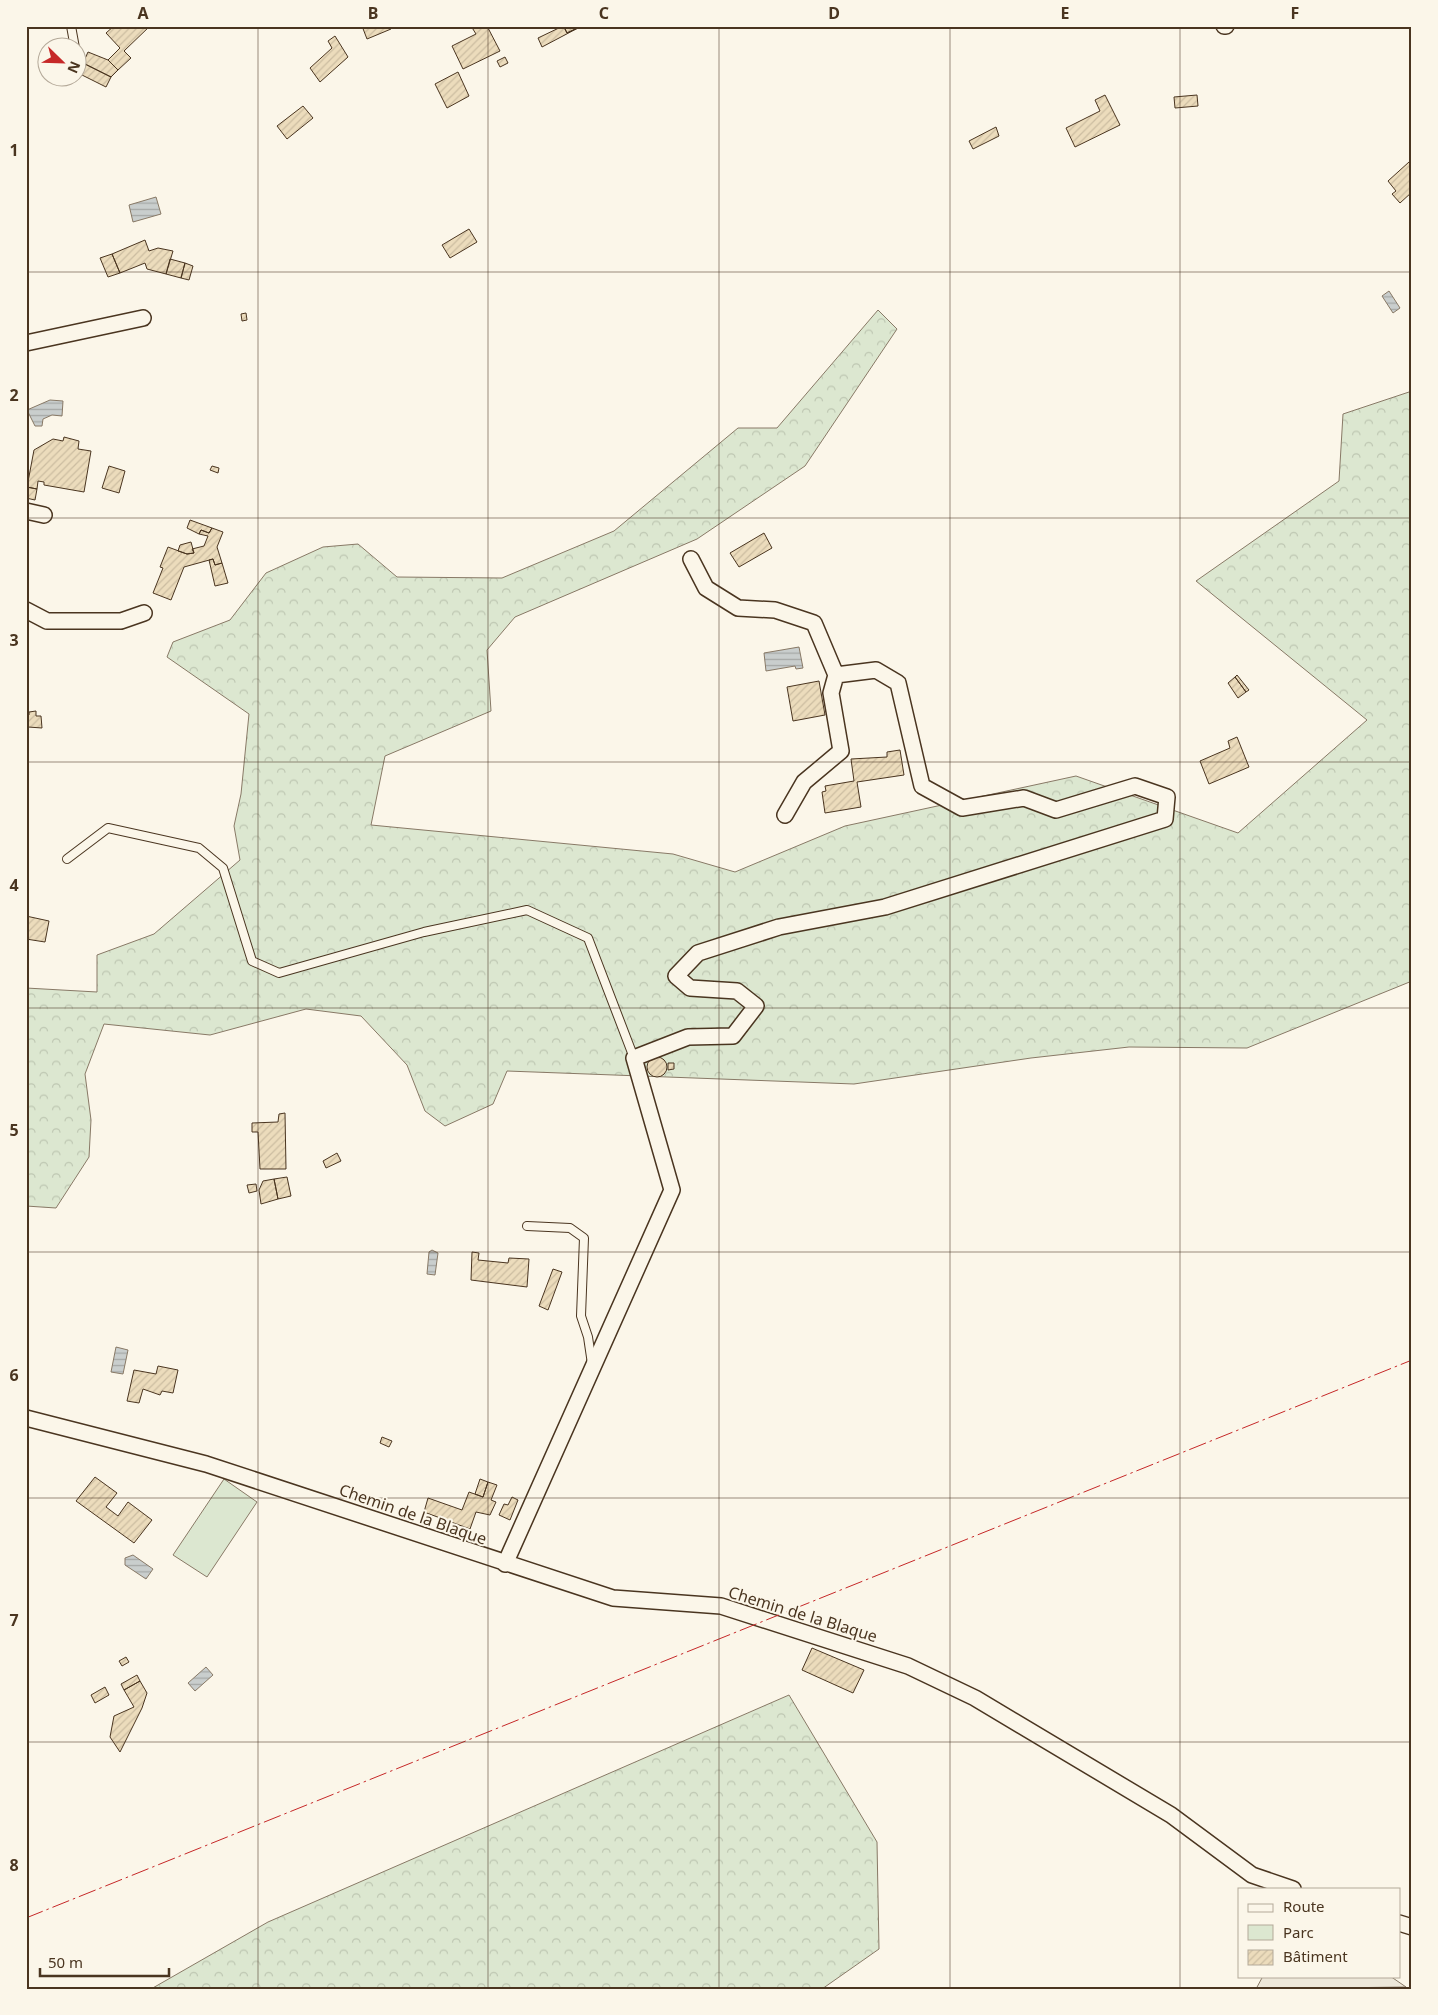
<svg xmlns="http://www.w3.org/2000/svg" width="1438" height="2015" font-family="'Noto Sans',sans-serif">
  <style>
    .forest { fill: url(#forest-crowns); stroke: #887966 }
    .green { fill: #dce7d0; stroke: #887966 }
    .parking { fill: #ede7d9; stroke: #887966 }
    .water { fill: url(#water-rules); stroke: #887966 }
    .building { fill: url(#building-hatch); stroke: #4a3520 }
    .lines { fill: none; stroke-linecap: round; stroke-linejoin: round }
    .lane-casing { stroke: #4a3520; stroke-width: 10 }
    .street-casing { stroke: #4a3520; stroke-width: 18 }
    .lane { stroke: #fbf6e9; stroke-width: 8 }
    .street { stroke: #fbf6e9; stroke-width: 15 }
    .power { stroke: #c62828; stroke-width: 1; stroke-dasharray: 18 4 2.5 4; stroke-linecap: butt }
    .grid { fill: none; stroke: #4a3520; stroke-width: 1; stroke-opacity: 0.55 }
    .labels { text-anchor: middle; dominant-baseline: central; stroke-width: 4; stroke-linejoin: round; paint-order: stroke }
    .street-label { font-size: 16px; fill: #4a3520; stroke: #fbf6e9 }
    .neatline { fill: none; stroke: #4a3520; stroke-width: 2 }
    .grid-label { font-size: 16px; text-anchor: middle; font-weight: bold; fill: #4a3520 }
  </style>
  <defs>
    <pattern id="forest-crowns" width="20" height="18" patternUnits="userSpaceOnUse" patternTransform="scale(1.25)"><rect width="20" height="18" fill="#dce7d0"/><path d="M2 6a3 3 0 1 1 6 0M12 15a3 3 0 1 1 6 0" fill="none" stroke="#bec7b2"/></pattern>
    <pattern id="water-rules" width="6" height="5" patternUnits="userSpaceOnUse" patternTransform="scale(1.25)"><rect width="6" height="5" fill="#c9cecd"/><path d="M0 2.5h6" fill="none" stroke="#a5a8a6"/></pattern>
    <pattern id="building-hatch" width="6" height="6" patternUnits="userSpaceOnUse" patternTransform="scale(1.25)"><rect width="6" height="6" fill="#ecdcbc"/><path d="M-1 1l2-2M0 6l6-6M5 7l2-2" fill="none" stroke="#ccbda1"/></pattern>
  </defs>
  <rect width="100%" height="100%" fill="#fbf6e9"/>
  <!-- forest -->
  <path class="forest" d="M878,310L897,329L805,466L697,539L515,617L487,650L491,711L385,756L371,825L673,854L735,872L845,826L1076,776L1238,833L1367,720L1196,581L1339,481L1343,414L1412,391V981L1247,1048L1129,1047L1031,1058L854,1084L507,1071L493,1104L445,1126L425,1111L407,1065L361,1016L306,1009L210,1035L104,1024L85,1074L91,1120L89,1157L56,1208L26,1206V988L97,992V955L154,934L240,860L234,826L241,794L249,714L167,657L173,642L230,620L266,573L323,547L358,544L397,577L502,578L614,531L738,428H777Z
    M789,1695L877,1842L879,1949L822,1989H151L268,1922Z"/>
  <!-- green -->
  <path class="green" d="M224,1479L257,1502L207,1577L173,1555Z"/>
  <!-- parking -->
  <path class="parking" d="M1263,1976H1390L1406,1987L1256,1989Z"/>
  <!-- water -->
  <path class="water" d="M156,197L161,214L133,222L129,205Z
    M1389,291L1400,308L1393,313L1382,296Z
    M50,400L63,401L62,416L52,415L43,419L42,426H35L27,410Z
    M799,647L803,668L796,669L795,666L766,671L764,653Z
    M432,1250L438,1253L435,1275L427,1274L429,1252Z
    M116,1347L128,1350L123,1374L111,1372Z
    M133,1555L153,1569L146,1579L125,1565V1558Z
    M206,1667L213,1675L195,1691L188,1683Z"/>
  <!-- building -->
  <path class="building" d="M114,26H150L124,51L131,58L118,70L108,60L120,48L106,33Z
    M362,26H390L391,29L367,39Z
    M471,26H487L500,51L463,69L452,46L476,34Z
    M563,26L567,33L578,28L542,47L538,38Z
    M564,26H576L577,28L567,33Z
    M335,36L348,57L320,82L310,68L332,48L328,41Z
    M88,52L108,60L118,70L111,77L83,63Z
    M505,57L508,63L500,67L497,61Z
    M83,63L111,77L106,87L78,73Z
    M458,72L469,96L447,108L435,84Z
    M1105,95L1120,125L1075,147L1066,128L1100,111L1095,100Z
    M1197,95L1198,106L1175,108L1174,97Z
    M303,106L313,118L287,139L277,126Z
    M996,127L999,136L973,149L969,141Z
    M1409,162L1412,165V192L1400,203L1392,194L1396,191L1388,181Z
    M469,229L477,242L450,258L442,245Z
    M145,240L149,251L158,248L173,251L166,274L147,269L145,263L120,273L112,254Z
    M112,254L120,273L108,277L100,258Z
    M170,259L185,263L181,278L166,274Z
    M185,263L193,266L189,280L181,278Z
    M246,313L247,320L242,321L241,314Z
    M64,437L79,441L78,449L91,451L84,492L44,485V482L38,481L37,489L27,487L34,450L53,439L63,441Z
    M109,466L125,471L119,493L102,488Z
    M212,466L219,468L218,473L210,470Z
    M27,487L37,489L35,500L26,498Z
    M190,520L212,528L209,533L201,530L199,534L187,528Z
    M212,528L223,532L217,547L222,563L215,565L213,559L184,567L171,600L153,593L163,568L160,567L168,547L187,554L194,553L192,549L204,546L208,536L199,534L201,530L209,533Z
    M764,533L772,548L739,567L730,553Z
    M191,542L194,553L187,554L178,551L180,545Z
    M213,559L215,565L222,563L228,583L215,586L209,560Z
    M1237,675L1249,690L1246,692L1235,677Z
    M1235,677L1246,692L1238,698L1228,683Z
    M819,681L825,715L793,721L787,687Z
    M36,711V716H41L42,728L28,727L27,715H29V712Z
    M1237,737L1249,767L1209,784L1200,761L1230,748L1228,741Z
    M900,750L904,775L857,782L861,807L825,813L822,792L826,791L825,786L854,781L851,759L887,757V752Z
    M26,916L49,921L45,942L26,939Z
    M647 1067a10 10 0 1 1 20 0a10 10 0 1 1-20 0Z
    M668,1063H674V1069L668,1070Z
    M285,1113L286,1169H260L258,1132H252V1123L278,1122L279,1114Z
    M337,1153L341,1161L326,1168L323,1161Z
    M287,1177L291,1196L278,1199L274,1179Z
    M274,1179L278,1199L261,1204L259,1190L263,1181Z
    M256,1184L257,1191L249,1193L247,1185Z
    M472,1252L479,1253L478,1260L508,1263L509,1258L529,1259L527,1287L471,1280Z
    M553,1269L562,1272L548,1310L539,1306Z
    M158,1366L178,1370L173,1393L162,1391L160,1395L143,1389L139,1403L127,1401L134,1370L156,1374Z
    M382,1437L392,1441L389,1447L380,1443Z
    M95,1477L117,1493L106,1507L118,1516L128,1502L152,1520L134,1543L76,1501Z
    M480,1479L488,1482L483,1497L475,1494Z
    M488,1482L497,1485L491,1500L496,1502L490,1515L476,1512L470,1529L424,1512L428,1498L462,1510L469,1492L483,1497Z
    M512,1497L518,1500L510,1520L499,1515L504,1504L508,1505Z
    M812,1648L864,1670L853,1693L802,1670Z
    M126,1657L129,1662L122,1666L119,1661Z
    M137,1675L140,1681L124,1690L121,1684Z
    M140,1681L147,1693L142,1708L120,1752L110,1737L114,1716L134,1707L124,1690Z
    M105,1687L109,1695L95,1703L91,1695Z"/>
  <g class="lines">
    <!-- lane casing -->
    <g class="lane-casing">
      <path id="lane" d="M71,26L75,48
        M67,859L108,828L199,848L223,868L252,961L279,973L424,932L527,910L588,938L634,1058
        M527,1226L570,1228L584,1238L581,1316L588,1337L592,1364"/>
    </g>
    <!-- street casing -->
    <g class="street-casing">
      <path id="street" d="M1224,26H1226
        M26,343L143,318
        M26,511L44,515
        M691,559L706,588L738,608L775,610L814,623L836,675
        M26,610L47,621H121L144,613
        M26,1418L206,1464L613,1598L721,1606L908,1666L975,1698L1171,1815L1252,1875L1293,1889
        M505,1564L672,1190L634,1058L688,1037L733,1036L756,1006L737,991L690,988L676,976L698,953L779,927L885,907L1165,819L1167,797L1135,786L1056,810L1024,798L962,808L922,786L898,683L876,670L836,675L831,693L841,751L804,782L785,815
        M1399,1923L1412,1927"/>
    </g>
    <!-- lane -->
    <use href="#lane" class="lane"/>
    <!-- street -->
    <use href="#street" class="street"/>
    <!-- power -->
    <path class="power" d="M26,1918L1412,1360"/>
  </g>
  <!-- grid -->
  <path class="grid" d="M258,26V1989M488,26V1989M719,26V1989M950,26V1989M1180,26V1989M26,272H1412M26,518H1412M26,762H1412M26,1008H1412M26,1252H1412M26,1498H1412M26,1742H1412"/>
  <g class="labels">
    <!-- street labels -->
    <g class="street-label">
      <text transform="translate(413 1514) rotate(19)">Chemin de la Blaque</text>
      <text transform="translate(803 1614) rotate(17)">Chemin de la Blaque</text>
    </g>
  </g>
  <!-- border -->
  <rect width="1438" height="2015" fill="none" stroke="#fbf6e9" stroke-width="55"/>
  <!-- legend -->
  <rect x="1238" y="1888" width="162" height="90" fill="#fbf6e9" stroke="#b4a999"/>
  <rect x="1248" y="1904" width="25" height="8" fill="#fbf6e9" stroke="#b4a999"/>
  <text x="1283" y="1912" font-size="15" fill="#4a3520">Route</text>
  <rect x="1248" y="1925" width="25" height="15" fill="#dce7d0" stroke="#b4a999"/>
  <text x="1283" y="1938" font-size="15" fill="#4a3520">Parc</text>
  <rect x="1248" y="1950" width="25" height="15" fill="url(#building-hatch)" stroke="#b4a999"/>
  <text x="1283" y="1962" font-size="15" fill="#4a3520">Bâtiment</text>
  <!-- north arrow -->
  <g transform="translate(62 62) rotate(113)"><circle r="24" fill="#fbf6e9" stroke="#b4a999"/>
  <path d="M0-4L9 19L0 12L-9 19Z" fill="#c62828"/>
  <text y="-8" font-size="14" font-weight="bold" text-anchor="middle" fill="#4a3520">N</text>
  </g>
  <!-- scale -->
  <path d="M40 1968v8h129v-8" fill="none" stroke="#4a3520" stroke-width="2.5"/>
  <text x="48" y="1968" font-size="15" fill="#4a3520" stroke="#fbf6e9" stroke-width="4" paint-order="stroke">50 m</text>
  <rect x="28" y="28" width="1382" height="1960" class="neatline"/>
  <g class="grid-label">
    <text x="143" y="19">A</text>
    <text x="373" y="19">B</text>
    <text x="604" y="19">C</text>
    <text x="834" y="19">D</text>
    <text x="1065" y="19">E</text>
    <text x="1295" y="19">F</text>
    <text x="14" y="156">1</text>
    <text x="14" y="401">2</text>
    <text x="14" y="646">3</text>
    <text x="14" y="891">4</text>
    <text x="14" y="1136">5</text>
    <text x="14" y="1381">6</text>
    <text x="14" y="1626">7</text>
    <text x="14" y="1871">8</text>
  </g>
</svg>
